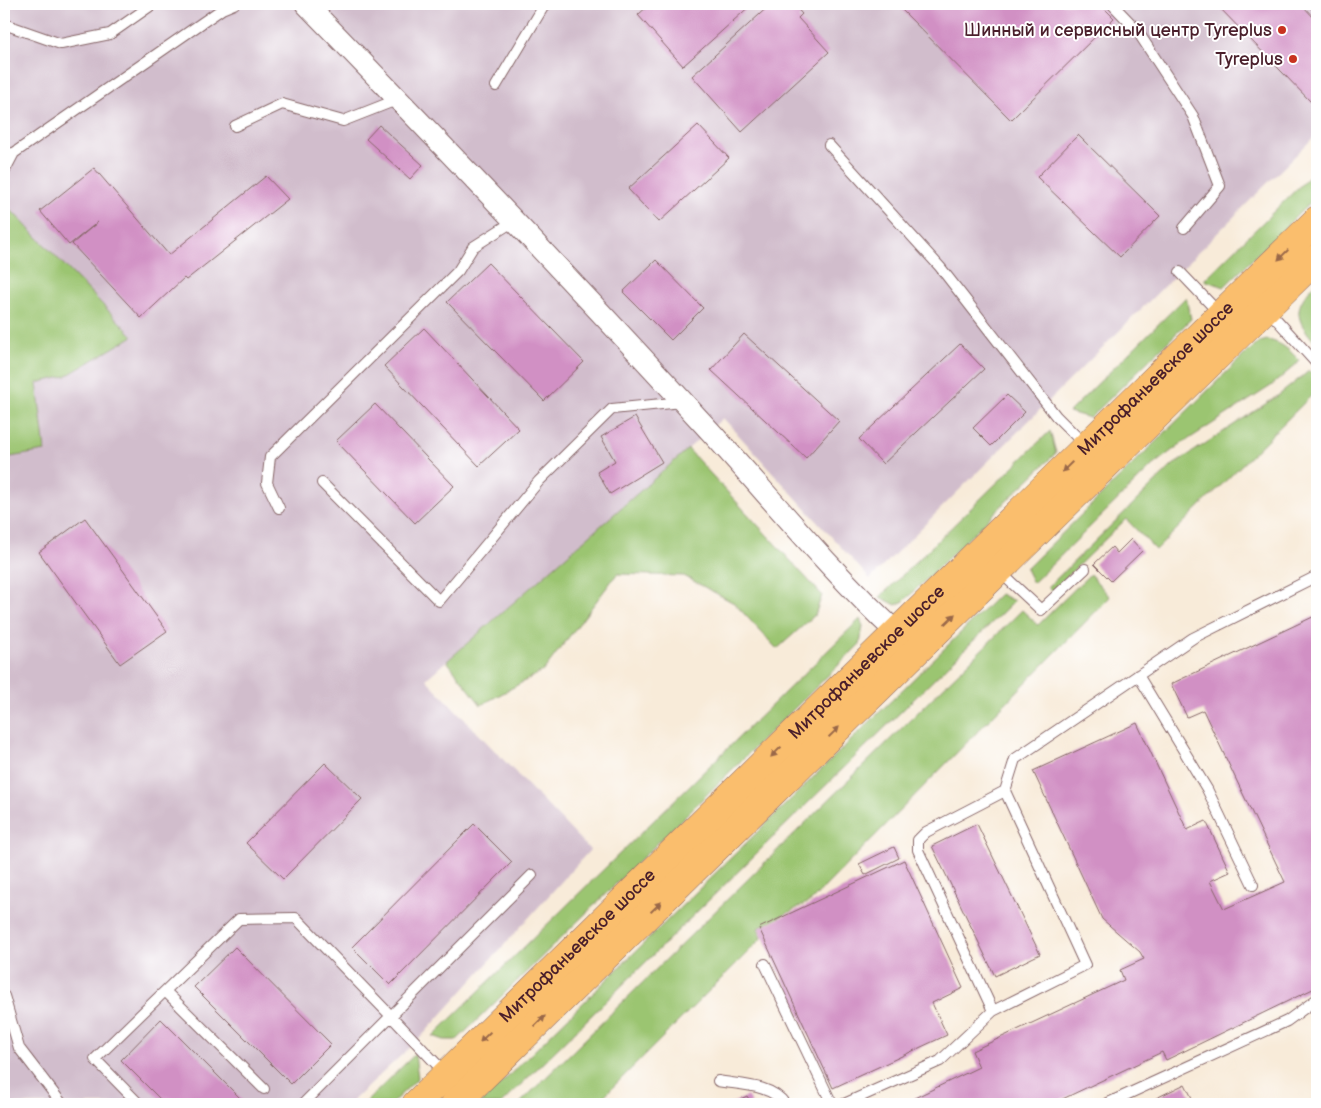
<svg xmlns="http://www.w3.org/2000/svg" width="1321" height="1108" font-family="'Balsamiq Sans',sans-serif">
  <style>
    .industrial { fill: #d1bdcc }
    .green { fill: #9bc571; stroke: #72724e }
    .building { fill: #d190c4 }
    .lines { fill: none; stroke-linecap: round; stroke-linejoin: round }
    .lane-casing { stroke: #876668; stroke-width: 12 }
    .street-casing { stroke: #876668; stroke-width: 23 }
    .primary-casing { stroke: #876668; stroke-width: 29 }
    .lane { stroke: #fff; stroke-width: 10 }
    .street { stroke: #fff; stroke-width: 21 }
    .primary { stroke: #fabe6d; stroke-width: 28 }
    .oneway { fill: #996749 }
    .poi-dot { fill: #c8321e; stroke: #fff; stroke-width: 2 }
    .labels { text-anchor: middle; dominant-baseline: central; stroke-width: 4; stroke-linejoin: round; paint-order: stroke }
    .poi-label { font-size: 18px; fill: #4a1f2b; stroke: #fff; text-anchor: end }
    .street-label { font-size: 18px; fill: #4a1f2b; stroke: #fff }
  </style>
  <rect width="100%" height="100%" fill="#fff"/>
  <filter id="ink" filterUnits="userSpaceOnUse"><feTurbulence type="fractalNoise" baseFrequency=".02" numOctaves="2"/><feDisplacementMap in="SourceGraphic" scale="10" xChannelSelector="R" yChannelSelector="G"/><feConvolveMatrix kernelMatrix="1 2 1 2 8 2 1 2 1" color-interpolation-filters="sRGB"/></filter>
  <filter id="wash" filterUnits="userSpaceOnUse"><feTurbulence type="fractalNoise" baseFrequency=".0096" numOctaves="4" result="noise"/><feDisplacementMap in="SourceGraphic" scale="20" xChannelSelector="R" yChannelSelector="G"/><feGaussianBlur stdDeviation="1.12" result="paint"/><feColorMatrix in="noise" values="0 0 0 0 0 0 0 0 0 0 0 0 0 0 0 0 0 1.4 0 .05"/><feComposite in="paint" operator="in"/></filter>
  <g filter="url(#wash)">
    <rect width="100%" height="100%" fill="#f8ebd9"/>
    <!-- industrial -->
    <path class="industrial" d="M4,4H1317V134L870,579L723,418L426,679L590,850L422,1036L349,1104H4Z"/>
    <!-- green -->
    <path class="green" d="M1317,169V196L1224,287L1204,280Z
      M4,203L133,336L66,376L37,383L45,451L4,458Z
      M1317,282V342L1316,343C1293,318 1293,306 1317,282Z
      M1186,297L1191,319L1090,418L1069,412Z
      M1267,340C1282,342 1290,351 1300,361L1271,386L1178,446L1153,465L1033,583L1026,569L1243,356L1260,342Z
      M1309,371L1317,382V390L1156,550L1126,519L1052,591L1048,587L1173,465L1279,395Z
      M1050,431L1056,453L904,601L896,605L880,597Z
      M688,449L822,595L815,615L777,649L734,603L684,576L617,574L543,671L481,705L447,661Z
      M1090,574L1110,597L811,901L758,928L762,938L596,1104H519L1022,610L1038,625Z
      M1000,594L1014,601L501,1104H480Z
      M860,619L863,626L860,644L457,1040H444L433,1036Z
      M415,1054L418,1078L391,1104H364Z"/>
    <g id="blocks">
      <!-- building -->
      <path class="building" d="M650,4H752L683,66L638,15Z
        M771,4H793L802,14L798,18L829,52L742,132L692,76Z
        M896,4H1100L1114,18L1011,120Z
        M1216,4H1301L1317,21V97L1312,103Z
        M379,125L423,165L410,179L366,139Z
        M698,125L729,158L659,222L628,189Z
        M1078,135L1160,216L1120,257L1037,177Z
        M94,168L169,255L266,176L288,199L186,280L184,278L141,318L72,244L98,222L69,245L40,211Z
        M656,260L703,308L671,340L623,292Z
        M488,263L584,362L544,401L447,302Z
        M424,328L519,429L479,466L384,366Z
        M744,334L839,421L806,458L711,370Z
        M960,344L984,369L883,464L859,439Z
        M1007,395L1025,412L991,446L973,428Z
        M375,404L454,486L415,523L336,441Z
        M635,417L662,462L610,494L597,472L615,461L601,437Z
        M85,518L167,631L120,664L39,552Z
        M1131,539L1142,551L1111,581L1094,564L1112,547L1117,553Z
        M1317,615V987L1166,1060L1162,1052L1052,1104H902L979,1067L972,1051L1124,980L1120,970L1144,959L1140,952L1102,919L1033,771L1137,723L1187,830L1206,821L1230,872L1210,881L1224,909L1285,882L1203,710L1187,717L1171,684Z
        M325,763L362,799L283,879L246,843Z
        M474,824L512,862L390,985L352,947Z
        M977,824L1040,954L995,976L932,846Z
        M894,847L899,858L865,875L859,864Z
        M904,860L963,988L932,1003L947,1035L833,1088L759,928Z
        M235,947L331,1044L291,1084L194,987Z
        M161,1019L246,1104H165L121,1060Z
        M1185,1084L1195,1104H1144Z
        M747,1096L752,1104H730Z"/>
    </g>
  </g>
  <g filter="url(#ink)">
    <use href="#blocks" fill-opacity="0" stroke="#876668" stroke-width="1"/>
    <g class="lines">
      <!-- lane casing -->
      <g class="lane-casing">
        <path id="lane" d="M1112,4L1136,29L1193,116L1220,186L1184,228
          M1315,4L1317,6
          M4,24L61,44L110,34L153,4
          M496,86L545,4
          M235,126L282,104L343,121L399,99
          M829,145L940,267L1056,416L1086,446
          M4,154L14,153L222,9L234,4
          M4,172L14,153
          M1180,272L1220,314
          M1267,309L1317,364
          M322,483L439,601L539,481L612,409L682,402
          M279,508L267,483L270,457L458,271L473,247L514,221
          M1000,572L1041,610L1085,569
          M1138,675L1207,789L1253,885
          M765,964L832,1104
          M165,991L264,1089
          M4,996L19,1048L62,1104
          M993,1011L918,850V840L926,832L1005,791
          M446,1074L391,1016L532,875
          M718,1081C740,1085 771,1084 785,1104
          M139,1104L95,1059L239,919L296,918L391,1016L303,1104
          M844,1104L940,1061L993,1011L1085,965L1005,791L1015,759L1193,638L1317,576
          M1106,1104L1287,1021L1317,999"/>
      </g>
      <!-- street casing -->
      <g class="street-casing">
        <path id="street" d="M306,4C438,140 569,277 697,417C764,489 825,566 897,633"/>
      </g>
      <!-- primary casing -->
      <g class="primary-casing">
        <g id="primary">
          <path id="s1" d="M416,1104L1317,220"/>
          <path d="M455,1104L1317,258"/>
        </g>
      </g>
      <!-- lane -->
      <use href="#lane" class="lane"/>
      <!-- street -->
      <use href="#street" class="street"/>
      <!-- primary -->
      <use href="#primary" class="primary"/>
    </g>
    <!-- one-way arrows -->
    <defs><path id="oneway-solid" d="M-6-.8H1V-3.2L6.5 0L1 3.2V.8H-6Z" transform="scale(1.25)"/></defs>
    <g class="oneway">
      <use href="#oneway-solid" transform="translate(1283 255) rotate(135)"/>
      <use href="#oneway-solid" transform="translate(1067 467) rotate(135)"/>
      <use href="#oneway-solid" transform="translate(950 619) rotate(-44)"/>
      <use href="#oneway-solid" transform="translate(834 732) rotate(-44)"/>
      <use href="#oneway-solid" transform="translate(776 752) rotate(136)"/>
      <use href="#oneway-solid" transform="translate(656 907) rotate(-44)"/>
      <use href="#oneway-solid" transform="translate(540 1021) rotate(-44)"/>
      <use href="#oneway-solid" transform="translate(485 1037) rotate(136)"/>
    </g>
  </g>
  <!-- markers -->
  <g class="poi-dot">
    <circle cx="1282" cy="30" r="5"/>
    <circle cx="1293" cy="59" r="5"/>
  </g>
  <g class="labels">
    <!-- poi labels -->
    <g class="poi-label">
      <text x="1272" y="30">Шинный и сервисный центр Tyreplus</text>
      <text x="1283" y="59">Tyreplus</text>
    </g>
    <!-- street labels -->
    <g class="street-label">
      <text stroke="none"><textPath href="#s1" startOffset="1036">Митрофаньевское шоссе</textPath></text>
      <text stroke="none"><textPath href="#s1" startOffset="631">Митрофаньевское шоссе</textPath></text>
      <text stroke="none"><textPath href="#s1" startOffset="226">Митрофаньевское шоссе</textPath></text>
    </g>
  </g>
  <!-- margin -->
  <rect width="1321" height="1108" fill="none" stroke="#fff" stroke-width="20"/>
</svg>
